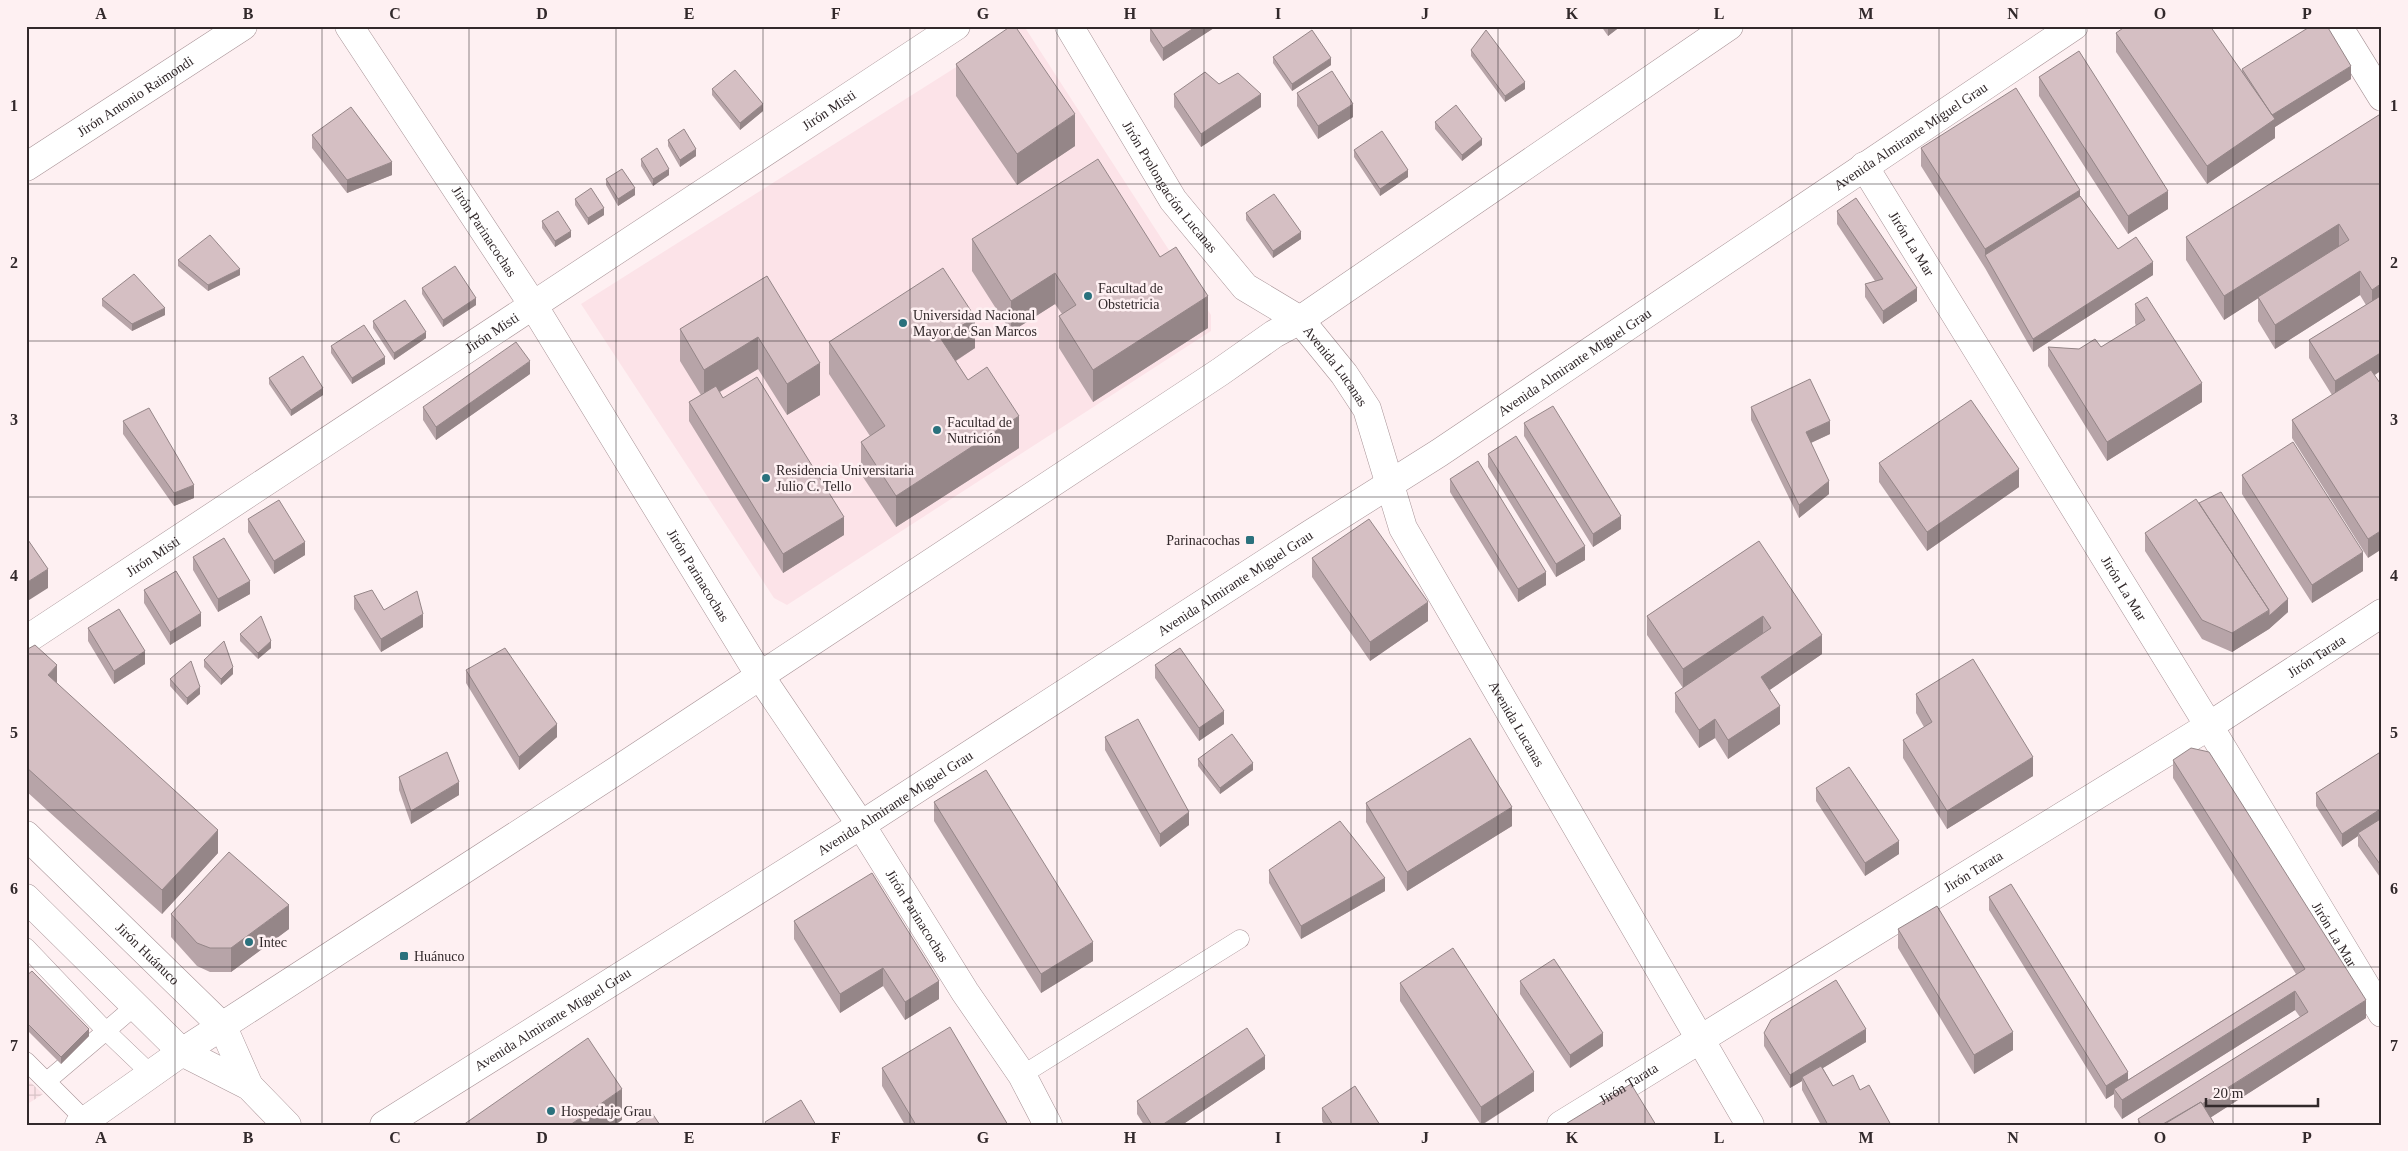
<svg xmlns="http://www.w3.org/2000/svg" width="2408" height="1151" font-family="'Times New Roman',serif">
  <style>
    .built { fill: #fce3e8 }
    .industrial { fill: url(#industrial-grid) }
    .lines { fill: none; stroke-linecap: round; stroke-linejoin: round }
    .lane-casing { stroke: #a89397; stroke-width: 19 }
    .street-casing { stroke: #a89397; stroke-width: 29 }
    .secondary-casing { stroke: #a89397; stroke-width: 29 }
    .primary-casing { stroke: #a89397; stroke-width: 29 }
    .lane { stroke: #fff; stroke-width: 18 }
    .street { stroke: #fff; stroke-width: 28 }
    .secondary { stroke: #fff; stroke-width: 28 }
    .primary { stroke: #fff; stroke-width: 28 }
    .wall { fill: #b7a4a8 }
    .shaded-wall { fill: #958688 }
    .building { fill: #d5bfc3; stroke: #958688 }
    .grid { fill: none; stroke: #32292b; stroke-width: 1; stroke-opacity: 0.55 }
    .poi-dot { fill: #2a717d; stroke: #fef0f2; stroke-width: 2 }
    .labels { text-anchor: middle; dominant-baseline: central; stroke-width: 5; stroke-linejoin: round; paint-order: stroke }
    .street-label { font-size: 14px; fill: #32292b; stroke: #fef0f2 }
    .poi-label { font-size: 14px; fill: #32292b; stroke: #fef0f2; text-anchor: start }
    .neatline { fill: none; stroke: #32292b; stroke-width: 2 }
    .grid-label { font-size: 16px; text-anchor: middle; font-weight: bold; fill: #32292b }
  </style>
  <defs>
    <pattern id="industrial-grid" width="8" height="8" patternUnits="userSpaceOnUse" patternTransform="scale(1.25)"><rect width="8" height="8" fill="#fce3e8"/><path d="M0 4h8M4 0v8" fill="none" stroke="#d8c3c7"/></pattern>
  </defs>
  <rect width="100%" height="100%" fill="#fef0f2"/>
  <!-- built -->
  <path class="built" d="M1021,26H1024L1211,315V331L787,605L774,598L581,304Z"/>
  <!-- industrial -->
  <path class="industrial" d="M26,1078L43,1094L26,1105Z"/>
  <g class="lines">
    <!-- lane casing -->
    <g class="lane-casing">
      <path id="lane" d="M26,947L106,1031L135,1006
        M26,1061L85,1120
        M1022,1075L1240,939
        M47,1081L106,1031L151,1074"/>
    </g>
    <!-- street casing -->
    <g class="street-casing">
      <g id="street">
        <path id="s1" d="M349,26L533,305L760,676L861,825L965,992L1022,1075L1048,1125"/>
        <path d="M2338,26L2382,97"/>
        <path id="s2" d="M1864,166L2209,726L2382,1013"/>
        <path id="s3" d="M26,167L243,26"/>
        <path id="s4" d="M26,640L956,26"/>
        <path id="s5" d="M1561,1125L2209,726L2382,613"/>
      </g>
    </g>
    <!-- secondary casing -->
    <g class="secondary-casing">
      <g id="secondary">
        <path id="s6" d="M1069,26L1173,200L1245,287L1300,320L1344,374L1367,409L1403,528L1750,1125"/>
        <path id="s7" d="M26,835L223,1027L249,1086"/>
        <path d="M26,898L182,1052L249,1086L287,1125"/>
      </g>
    </g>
    <!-- primary casing -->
    <g class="primary-casing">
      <g id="primary">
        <path d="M79,1125L182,1052L616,771L1220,372L1274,334L1300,320L1729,26"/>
        <path id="s8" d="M384,1125L861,825L1309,535L1439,453L2074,26"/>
      </g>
    </g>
    <!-- lane -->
    <use href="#lane" class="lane"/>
    <!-- street -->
    <use href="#street" class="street"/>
    <!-- secondary -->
    <use href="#secondary" class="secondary"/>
    <!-- primary -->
    <use href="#primary" class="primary"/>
  </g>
  <!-- wall -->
  <path class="wall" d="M1217,26L1163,61L1150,41V28Z
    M1601,26H1621L1608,36Z
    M2116,33L2242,73V69L2351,79L2275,127V138L2207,184L2116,52Z
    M1471,50L1525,89L1505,102L1471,56Z
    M1273,57L1331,65L1292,91L1273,63Z
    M956,64L1075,146L1017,185L956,96Z
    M2039,77L2168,209L2128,234L2039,96Z
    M712,89L763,111L740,130L712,95Z
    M1297,93L1353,117L1318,139L1297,106Z
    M1174,94L1261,107L1201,147L1174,107Z
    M2382,113V370L2375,375L2368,558L2292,438V420L2332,395L2309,358V340L2366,305L2360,295L2275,349L2258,321V298L2224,320L2186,260V237Z
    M1435,122L1482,145L1462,161L1435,129Z
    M312,135L392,175L347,193L312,148Z
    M668,140L696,156L680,167L668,146Z
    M1921,148L2080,196L2118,249L2153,275L2033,352L1985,268L1921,166Z
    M1354,150L1408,177L1380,196L1354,157Z
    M641,159L669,175L653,186L641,166Z
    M606,179L635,195L618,206L606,185Z
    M575,199L604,215L588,225L575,205Z
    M1837,211L1917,301L1883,324L1865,297V284L1875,281L1837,224Z
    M1246,213L1301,239L1273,258L1246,220Z
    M542,221L571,237L555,247L542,228Z
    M972,239L1160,257L1208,328L1093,402L1059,348V316L1062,314L1055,304L1011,332L972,271Z
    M178,260L240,275L208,291L178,266Z
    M767,276L820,395L787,415L758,369L720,392L723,398L844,535L783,573L689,421V402L701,395L680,361V329Z
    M422,288L476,305L443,327L422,294Z
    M102,299L165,315L132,331L102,306Z
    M2135,304L2202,402L2107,461L2048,366V347L2079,349L2101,347L2136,326L2135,323Z
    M373,321L426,338L394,360L373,328Z
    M829,342L975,348L956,361L968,380L1019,448L896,527L861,474V442L870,436L829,374Z
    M331,346L385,364L352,384L331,353Z
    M530,374L436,440L423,420V407Z
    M269,378L323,395L291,416L269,384Z
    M1751,407L1830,434L1811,443L1829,494L1799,518L1751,420Z
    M123,421L194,498L174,506L123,434Z
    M1524,423L1621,529L1593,547L1524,436Z
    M1488,454L1585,560L1556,577L1488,467Z
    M1879,463L2019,487L1927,551L1879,482Z
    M2242,475L2363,571L2312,603L2242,494Z
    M1450,479L1546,585L1518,602L1450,492Z
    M2199,503L2288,612L2269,629L2232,652L2202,639L2145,551V533Z
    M248,519L305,555L274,574L248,532Z
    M1759,541L1822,654L1769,690L1780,724L1728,759L1715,738L1699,748L1675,712V693L1683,688L1647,635V616Z
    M193,557L250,594L218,612L193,570Z
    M1312,558L1428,621L1370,661L1312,577Z
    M144,590L201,626L170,645L144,603Z
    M354,596L384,610L423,627L381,652L354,609Z
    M88,628L145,664L114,684L88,641Z
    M240,634L271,648L258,659L240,641Z
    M26,650L218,853L162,914L26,791Z
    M204,660L233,674L221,685L204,667Z
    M1155,665L1224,724L1199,741L1155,678Z
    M466,670L557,737L519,770L466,683Z
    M170,679L200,694L187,705L170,686Z
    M1916,694L2033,776L1947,829L1903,758V740L1924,727L1916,713Z
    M1105,737L1189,825L1160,847L1105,750Z
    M2382,751V880L2358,846V836L2342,847L2316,806V793Z
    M1198,759L1253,770L1220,794L1198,766Z
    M2173,760L2366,1018L2211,1117L2215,1125H2138V1119L2300,1017L2295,1010L2122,1119L2114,1107V1094L2106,1099L1989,910V897L2128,1080L2296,974L2173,778Z
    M399,777L459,795L411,824L399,790Z
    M1816,788L1899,854L1865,876L1816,801Z
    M934,802L1093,961L1041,993L934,821Z
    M1366,803L1512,826L1407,891L1366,822Z
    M1269,870L1385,891L1301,939L1269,883Z
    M171,914L289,929L231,972H210L197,966L171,937Z
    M794,921L939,981V999L905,1020L883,986L840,1013L794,939Z
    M1898,929L2013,1050L1974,1074L1898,948Z
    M26,976L89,1036L61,1064L26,1029Z
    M1520,981L1603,1046L1570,1068L1520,994Z
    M1400,983L1534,1091L1482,1125H1481L1400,1001Z
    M1764,1033L1866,1042L1823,1068L1833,1086L1860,1090L1891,1125H1821L1802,1090V1081L1790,1088L1764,1046Z
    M882,1068L1008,1125H905L882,1086Z
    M1265,1069L1182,1125H1144L1137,1114V1101Z
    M1322,1108L1380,1125H1324L1322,1121Z"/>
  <!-- shaded-wall -->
  <path class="shaded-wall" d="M1197,26H1217L1163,61V48Z
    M1608,26H1621L1608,36Z
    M1331,58V65L1292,91V84Z
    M2351,66V79L2275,127V138L2207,184V166L2272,115Z
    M1525,82V89L1505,102V96Z
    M1261,94V107L1201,147V134Z
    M763,104V111L740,130V123Z
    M1353,104V117L1318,139V126Z
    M1075,114V146L1017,185V154Z
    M1482,139V145L1462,161V155Z
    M696,149V156L680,167V160Z
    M392,162V175L347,193V180Z
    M669,169V175L653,186V179Z
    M1408,170V177L1380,196V189Z
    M635,188V195L618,206V199Z
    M2080,190V209L1985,255V249Z
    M2168,191V209L2128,234V216Z
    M604,208V215L588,225V218Z
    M2339,224V247L2224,320V296Z
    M571,231V237L555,247V241Z
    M1301,232V239L1273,258V251Z
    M2153,262V275L2033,352V339Z
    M240,269V275L208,291V285Z
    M2360,271V295L2275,349V325Z
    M1055,273V304L1011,332V301Z
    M2382,283V307L2372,313V290Z
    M1917,288V301L1883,324V311Z
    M1208,296V328L1093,402V370Z
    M476,298V305L443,327V320Z
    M165,308V315L132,331V324Z
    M975,317V348L941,370V339Z
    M426,332V338L394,360V353Z
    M758,337V369L704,401V370Z
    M2382,352V370L2335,399V381Z
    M385,357V364L352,384V378Z
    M530,361V374L436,440V427Z
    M820,363V395L787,415V384Z
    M2202,383V402L2107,461V442Z
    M323,388V395L291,416V410Z
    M1019,416V448L896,527V496Z
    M1830,421V434L1806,445V432Z
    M2019,469V487L1927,551V532Z
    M1829,481V494L1799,518V505Z
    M194,485V498L174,506V493Z
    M1621,516V529L1593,547V534Z
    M844,517V535L783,573V554Z
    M2382,530V549L2368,558V539Z
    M305,542V555L274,574V561Z
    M1585,546V560L1556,577V564Z
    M2363,552V571L2312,603V585Z
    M48,569V588L26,602V583Z
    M1546,572V585L1518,602V589Z
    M250,581V594L218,612V599Z
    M2288,599V612L2269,629L2232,652V633Z
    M1428,602V621L1370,661V642Z
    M201,613V626L170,645V632Z
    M423,614V627L381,652V639Z
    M1763,616V635L1683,688V669Z
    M1822,635V654L1761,696V677Z
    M271,641V648L258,659V653Z
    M145,651V664L114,684V671Z
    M57,665V689L48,675Z
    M233,667V674L221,685V679Z
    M200,687V694L187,705V698Z
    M1780,706V724L1728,759V740Z
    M1224,711V724L1199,741V728Z
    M1715,719V738L1699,748V730Z
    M557,724V737L519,770V757Z
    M2033,757V776L1947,829V811Z
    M1253,763V770L1220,794V788Z
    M459,782V795L411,824V811Z
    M1512,807V826L1407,891V872Z
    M2382,808V821L2358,833V836L2342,847V834Z
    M1189,812V825L1160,847V834Z
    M218,830V853L162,914V890Z
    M1899,841V854L1865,876V863Z
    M1385,878V891L1301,939V926Z
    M289,905V929L231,972V948Z
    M1093,942V961L1041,993V974Z
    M883,968V986L840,1013V994Z
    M939,981V999L905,1020V1002Z
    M2295,991V1010L2122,1119V1100Z
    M2366,1000V1018L2199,1125H2170Z
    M89,1029V1036L61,1064V1057Z
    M1866,1029V1042L1803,1080L1802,1077V1081L1790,1088V1075Z
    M2013,1032V1050L1974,1074V1055Z
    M1603,1033V1046L1570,1068V1055Z
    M1265,1056V1069L1182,1125H1162Z
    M1534,1072V1091L1481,1125V1107Z
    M2128,1072V1085L2114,1089V1094L2106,1099V1086Z
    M622,1089V1120L615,1125H570Z"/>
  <!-- building -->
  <path class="building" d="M1011,26H1015L1075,114L1017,154L956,64Z
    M1153,26H1197L1163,48L1150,28Z
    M2126,26H2210L2275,119L2207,166L2116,33Z
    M2311,26H2327L2351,66L2272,115L2242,69Z
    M1312,30L1331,58L1292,84L1273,57Z
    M1486,30L1525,82L1505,96L1471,50Z
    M2079,51L2168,191L2128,216L2039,77Z
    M735,70L763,104L740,123L712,89Z
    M1332,71L1353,104L1318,126L1297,93Z
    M1205,72L1219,84L1238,73L1261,94L1201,134L1174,94Z
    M2016,88L2080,190L1985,249L1921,148Z
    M1456,105L1482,139L1462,155L1435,122Z
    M351,107L392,162L347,180L312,135Z
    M2382,113V283L2372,290L2360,271L2275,325L2258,297L2349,240L2339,224L2224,296L2186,237Z
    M684,129L696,149L680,160L668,140Z
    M1382,131L1408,170L1380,189L1354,150Z
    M657,148L669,169L653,179L641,159Z
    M1098,159L1160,257L1176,247L1208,296L1093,370L1059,316L1076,305L1055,273L1011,301L972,239Z
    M622,169L635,188L618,199L606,179Z
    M591,188L604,208L588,218L575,199Z
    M1274,194L1301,232L1273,251L1246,213Z
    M2080,196L2118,249L2136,237L2153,262L2033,339L1985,255Z
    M1856,198L1917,288L1883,311L1865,284L1883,279L1837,211Z
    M558,211L571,231L555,241L542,221Z
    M210,235L240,269L208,285L178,260Z
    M455,266L476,298L443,320L422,288Z
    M943,268L975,317L941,339L968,380L987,367L1019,416L896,496L861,442L885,426L829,342Z
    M134,274L165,308L132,324L102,299Z
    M767,276L820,363L787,384L758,337L704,370L680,329Z
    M2382,295V352L2335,381L2309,340Z
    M2147,297L2202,383L2107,442L2048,347L2079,349L2095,339L2101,347L2145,320L2135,304Z
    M405,300L426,332L394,353L373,321Z
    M364,325L385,357L352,378L331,346Z
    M516,342L530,361L436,427L423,407Z
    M303,356L323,388L291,410L269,378Z
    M2371,370L2382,386V530L2368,539L2292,420Z
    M757,377L844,517L783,554L689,402L716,386L723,398Z
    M1810,379L1830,421L1806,432L1829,481L1799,505L1751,407Z
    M1971,400L2019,469L1927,532L1879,463Z
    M1553,406L1621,516L1593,534L1524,423Z
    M149,408L194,485L174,493L123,421Z
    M1516,436L1585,546L1556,564L1488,454Z
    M2293,442L2363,552L2312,585L2242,475Z
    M1478,461L1546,572L1518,589L1450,479Z
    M2221,492L2288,599L2269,616V610L2199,503Z
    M2196,499L2269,610L2232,633L2202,620L2145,533Z
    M279,500L305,542L274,561L248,519Z
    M1369,519L1428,602L1370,642L1312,558Z
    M26,537L48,569L26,583Z
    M224,538L250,581L218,599L193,557Z
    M1759,541L1822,635L1761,677L1780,706L1728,740L1715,719L1699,730L1675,693L1771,628L1763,616L1683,669L1647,616Z
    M176,571L201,613L170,632L144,590Z
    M372,590L384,610L417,591L423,614L381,639L354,596Z
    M119,609L145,651L114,671L88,628Z
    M261,616L271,641L258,653L240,634Z
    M224,641L233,667L221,679L204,660Z
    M35,645L57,665L48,675L218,830L162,890L26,767V650Z
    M505,648L557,724L519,757L466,670Z
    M1180,648L1224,711L1199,728L1155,665Z
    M1973,659L2033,757L1947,811L1903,740L1932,722L1916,694Z
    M191,661L200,687L187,698L170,679Z
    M1138,719L1189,812L1160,834L1105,737Z
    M1232,734L1253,763L1220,788L1198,759Z
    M1470,738L1512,807L1407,872L1366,803Z
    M2191,748L2209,752L2366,1000L2202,1104L2201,1102L2163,1125H2141L2138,1119L2308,1012L2295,991L2122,1100L2114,1089L2305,969L2173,760Z
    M2382,751V808L2342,834L2316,793Z
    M447,752L459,782L411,811L399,777Z
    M1849,767L1899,841L1865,863L1816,788Z
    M986,770L1093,942L1041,974L934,802Z
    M2382,818V867L2358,833Z
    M1340,821L1385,878L1301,926L1269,870Z
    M229,852L289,905L231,948H210L197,943L171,914Z
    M872,873L939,981L905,1002L883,968L840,994L794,921Z
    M2011,884L2128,1072L2106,1086L1989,897Z
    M1937,906L2013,1032L1974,1055L1898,929Z
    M1453,948L1534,1072L1481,1107L1400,983Z
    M1554,959L1603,1033L1570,1055L1520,981Z
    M32,971L89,1029L61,1057L26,1022V976Z
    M1836,980L1866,1029L1790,1075L1764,1033L1771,1020Z
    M950,1027L1008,1125H916L882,1068Z
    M1247,1028L1265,1056L1162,1125H1152L1137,1101Z
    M588,1038L622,1089L570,1125H463Z
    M1821,1066L1833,1086L1853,1075L1860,1090L1869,1085L1891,1125H1828L1802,1077Z
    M1631,1084L1656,1125H1564Z
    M1355,1086L1380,1125H1333L1322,1108Z
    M801,1100L816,1125H767L765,1122Z
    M2201,1102L2215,1125H2164L2163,1124Z
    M652,1113L660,1125H633Z"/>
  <!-- grid -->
  <path class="grid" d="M175,26V1125M322,26V1125M469,26V1125M616,26V1125M763,26V1125M910,26V1125M1057,26V1125M1204,26V1125M1351,26V1125M1498,26V1125M1645,26V1125M1792,26V1125M1939,26V1125M2086,26V1125M2233,26V1125M26,184H2382M26,341H2382M26,497H2382M26,654H2382M26,810H2382M26,967H2382"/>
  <!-- markers -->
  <g class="poi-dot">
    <circle cx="1088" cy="296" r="5"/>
    <circle cx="903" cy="323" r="5"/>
    <circle cx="937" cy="430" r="5"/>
    <circle cx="766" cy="478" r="5"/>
    <rect x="1245" y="535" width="10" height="10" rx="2.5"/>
    <circle cx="249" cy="942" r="5"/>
    <rect x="399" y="951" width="10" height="10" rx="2.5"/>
    <circle cx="551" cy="1111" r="5"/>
  </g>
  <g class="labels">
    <!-- street labels -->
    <g class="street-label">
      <text stroke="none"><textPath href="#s3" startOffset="130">Jirón Antonio Raimondi</textPath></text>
      <text stroke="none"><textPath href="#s4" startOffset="962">Jirón Misti</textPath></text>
      <text stroke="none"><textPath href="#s8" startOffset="1819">Avenida Almirante Miguel Grau</textPath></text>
      <text stroke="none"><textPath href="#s6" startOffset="190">Jirón Prolongación Lucanas</textPath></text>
      <text stroke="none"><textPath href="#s1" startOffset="246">Jirón Parinacochas</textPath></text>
      <text stroke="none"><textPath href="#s2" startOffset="91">Jirón La Mar</textPath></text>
      <text stroke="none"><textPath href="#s4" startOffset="558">Jirón Misti</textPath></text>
      <text stroke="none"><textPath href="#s8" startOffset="1414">Avenida Almirante Miguel Grau</textPath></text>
      <text stroke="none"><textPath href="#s6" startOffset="438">Avenida Lucanas</textPath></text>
      <text stroke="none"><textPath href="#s4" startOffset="152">Jirón Misti</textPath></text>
      <text stroke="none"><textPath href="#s1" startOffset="651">Jirón Parinacochas</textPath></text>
      <text stroke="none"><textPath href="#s8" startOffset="1009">Avenida Almirante Miguel Grau</textPath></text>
      <text stroke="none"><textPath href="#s2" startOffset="496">Jirón La Mar</textPath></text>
      <text stroke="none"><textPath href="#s5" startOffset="889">Jirón Tarata</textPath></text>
      <text stroke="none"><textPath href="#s6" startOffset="842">Avenida Lucanas</textPath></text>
      <text stroke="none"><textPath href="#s8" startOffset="604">Avenida Almirante Miguel Grau</textPath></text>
      <text stroke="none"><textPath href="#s5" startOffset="484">Jirón Tarata</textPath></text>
      <text stroke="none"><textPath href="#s1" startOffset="1056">Jirón Parinacochas</textPath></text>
      <text stroke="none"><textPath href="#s2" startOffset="901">Jirón La Mar</textPath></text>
      <text stroke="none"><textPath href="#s7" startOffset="170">Jirón Huánuco</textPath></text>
      <text stroke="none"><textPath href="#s8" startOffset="199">Avenida Almirante Miguel Grau</textPath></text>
      <text stroke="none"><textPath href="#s5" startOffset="79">Jirón Tarata</textPath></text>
    </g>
    <!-- poi labels -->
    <g class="poi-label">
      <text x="1098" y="288">Facultad de<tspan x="1098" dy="16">Obstetricia</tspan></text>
      <text x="913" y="315">Universidad Nacional<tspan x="913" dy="16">Mayor de San Marcos</tspan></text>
      <text x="947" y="422">Facultad de<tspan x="947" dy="16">Nutrición</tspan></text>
      <text x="776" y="470">Residencia Universitaria<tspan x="776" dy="16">Julio C. Tello</tspan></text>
      <text x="1240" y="540" text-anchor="end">Parinacochas</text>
      <text x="259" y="942">Intec</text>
      <text x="414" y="956">Huánuco</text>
      <text x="561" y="1111">Hospedaje Grau</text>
    </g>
  </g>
  <!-- border -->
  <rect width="2408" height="1151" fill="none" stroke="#fef0f2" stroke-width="55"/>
  <!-- scale -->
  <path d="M2206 1098v8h112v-8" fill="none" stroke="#32292b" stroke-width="2.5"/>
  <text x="2213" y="1098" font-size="15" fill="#32292b" stroke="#fef0f2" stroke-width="4" paint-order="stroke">20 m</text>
  <rect x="28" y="28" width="2352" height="1096" class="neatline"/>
  <g class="grid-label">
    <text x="101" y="19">A</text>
    <text x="248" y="19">B</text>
    <text x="395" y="19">C</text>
    <text x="542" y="19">D</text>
    <text x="689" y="19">E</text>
    <text x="836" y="19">F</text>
    <text x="983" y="19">G</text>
    <text x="1130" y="19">H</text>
    <text x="1278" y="19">I</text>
    <text x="1425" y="19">J</text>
    <text x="1572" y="19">K</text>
    <text x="1719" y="19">L</text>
    <text x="1866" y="19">M</text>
    <text x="2013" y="19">N</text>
    <text x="2160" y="19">O</text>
    <text x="2307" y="19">P</text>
    <text x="14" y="111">1</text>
    <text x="2394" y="111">1</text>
    <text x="14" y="268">2</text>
    <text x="2394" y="268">2</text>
    <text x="14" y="425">3</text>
    <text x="2394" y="425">3</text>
    <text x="14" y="581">4</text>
    <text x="2394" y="581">4</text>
    <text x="14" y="738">5</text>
    <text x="2394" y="738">5</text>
    <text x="14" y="894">6</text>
    <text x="2394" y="894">6</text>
    <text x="14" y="1051">7</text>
    <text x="2394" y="1051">7</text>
    <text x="101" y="1143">A</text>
    <text x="248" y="1143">B</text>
    <text x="395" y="1143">C</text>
    <text x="542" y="1143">D</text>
    <text x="689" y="1143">E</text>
    <text x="836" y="1143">F</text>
    <text x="983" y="1143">G</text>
    <text x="1130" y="1143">H</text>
    <text x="1278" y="1143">I</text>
    <text x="1425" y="1143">J</text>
    <text x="1572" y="1143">K</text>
    <text x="1719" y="1143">L</text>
    <text x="1866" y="1143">M</text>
    <text x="2013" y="1143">N</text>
    <text x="2160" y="1143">O</text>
    <text x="2307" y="1143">P</text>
  </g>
</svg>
